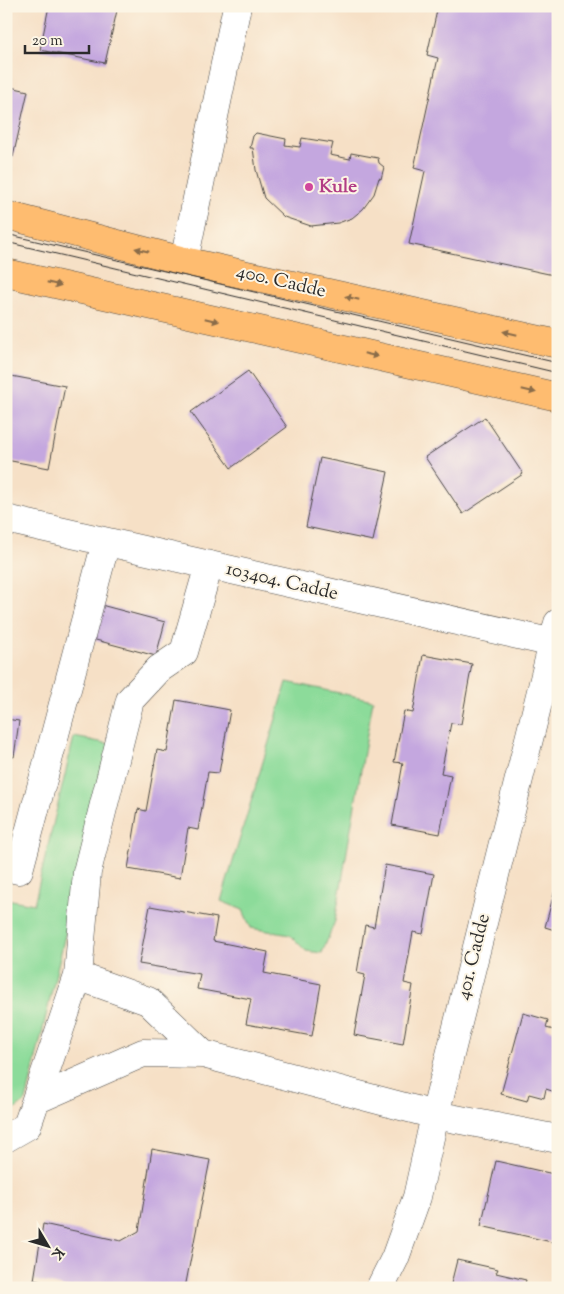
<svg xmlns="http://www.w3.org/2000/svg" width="564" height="1294" font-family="'Sorts Mill Goudy',serif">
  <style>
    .green { fill: #8cdb9a; stroke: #5c8362 }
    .building { fill: #c4a7df }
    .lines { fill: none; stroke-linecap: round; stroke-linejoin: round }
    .minor-casing { stroke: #494642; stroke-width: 29 }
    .major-casing { stroke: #494642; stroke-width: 29 }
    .minor { stroke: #fff; stroke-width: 28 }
    .major { stroke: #febc70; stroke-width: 28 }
    .tram { stroke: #2b2b2b; stroke-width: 1 }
    .oneway { fill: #8a6c4a }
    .hotel-dot { fill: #d1479c; stroke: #fcf5e5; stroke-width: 2 }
    .labels { text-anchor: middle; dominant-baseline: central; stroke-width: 4; stroke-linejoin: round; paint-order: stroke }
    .hotel-label { font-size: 19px; font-weight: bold; fill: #b23c85; stroke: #fcf5e5; text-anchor: start }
    .street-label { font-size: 19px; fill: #2b2b2b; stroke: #fcf5e5 }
  </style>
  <rect width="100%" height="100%" fill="#fcf5e5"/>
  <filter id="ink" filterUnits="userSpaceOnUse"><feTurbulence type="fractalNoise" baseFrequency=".02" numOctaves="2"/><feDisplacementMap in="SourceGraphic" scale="10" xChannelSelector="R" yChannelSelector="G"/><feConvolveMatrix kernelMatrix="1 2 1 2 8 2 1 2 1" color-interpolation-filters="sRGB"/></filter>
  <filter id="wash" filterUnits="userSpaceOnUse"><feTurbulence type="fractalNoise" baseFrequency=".0096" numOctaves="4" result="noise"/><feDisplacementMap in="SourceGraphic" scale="20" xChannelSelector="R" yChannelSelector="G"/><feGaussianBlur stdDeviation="1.12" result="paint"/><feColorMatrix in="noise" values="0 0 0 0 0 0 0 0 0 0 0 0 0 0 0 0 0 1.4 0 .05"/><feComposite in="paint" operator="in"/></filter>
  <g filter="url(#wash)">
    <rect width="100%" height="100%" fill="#f6e0c6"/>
    <!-- green -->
    <path class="green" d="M287,682L373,700L335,921L322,953L306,951L290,935L251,928L243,910L221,901Z
      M74,737L110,744L26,1101L6,1116V899L34,904Z"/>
    <g id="blocks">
      <!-- building -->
      <path class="building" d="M49,6H118L105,63L40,50Z
        M438,6H558V276L409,244L425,171L414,168L438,58L427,55Z
        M6,86L28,91L13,157L6,155Z
        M256,133L286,139L285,145L300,147L302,138L333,143L330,155L350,159L351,153L378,158L379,163L384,167L381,179L379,178L374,194L363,209L352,218L338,223L311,226L284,217L264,198L256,170L253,148H250L253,136Z
        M248,371L287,427L231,468L191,412Z
        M6,375L65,386L49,468L6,460Z
        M485,417L523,474L463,514L425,457Z
        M320,458L388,472L373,541L306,527Z
        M101,605L165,622L156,656L92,639Z
        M423,655L472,664L461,724L451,723L441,773L451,775L440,834L392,825L403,763L394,762L404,711L413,713Z
        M176,700L230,710L219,773L208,772L198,830L188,828L180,878L128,869L138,809L146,811L157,750L167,752Z
        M6,719L19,721L14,757L6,756Z
        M385,865L434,874L423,934L413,932L404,983L413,985L403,1044L354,1035L365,975L357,973L365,925L374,927Z
        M557,882H558V931L545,927Z
        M150,906L217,918L213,941L268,952L264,973L321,984L312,1036L246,1024L251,999L197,989L200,974L139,964Z
        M523,1013L548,1020L546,1028L558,1031V1093L546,1089L544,1098L529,1094L527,1101L501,1094Z
        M152,1149L210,1160L185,1288H67L34,1280L43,1224L121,1241L139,1231Z
        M496,1161L558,1175V1234L556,1243L481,1226Z
        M457,1260L498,1269L496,1273L526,1280L524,1288H450Z"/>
    </g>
  </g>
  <g filter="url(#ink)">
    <use href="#blocks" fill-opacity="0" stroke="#494642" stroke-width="1"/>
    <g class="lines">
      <!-- minor casing -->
      <g class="minor-casing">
        <path id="minor" d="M184,261L237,6
          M6,519L558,644
          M209,565L184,652L159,669L130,700L87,872L78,976L148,1001L203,1054L435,1115L558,1139
          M6,867L19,870L106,542
          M36,1100L143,1053L203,1054
          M6,1138L27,1126L78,976
          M380,1288L395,1258L417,1197L435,1115L558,623"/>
      </g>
      <!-- major casing -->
      <g class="major-casing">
        <path id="major" d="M6,215L184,261L558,344
          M6,273L558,397"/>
      </g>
      <!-- minor -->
      <use href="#minor" class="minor"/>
      <!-- major -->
      <use href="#major" class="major"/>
      <!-- tram -->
      <path class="tram" d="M6,234L558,363
        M6,242L558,373"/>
    </g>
    <!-- one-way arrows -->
    <defs><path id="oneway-solid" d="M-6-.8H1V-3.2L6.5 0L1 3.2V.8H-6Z" transform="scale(1.25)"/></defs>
    <g class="oneway">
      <use href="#oneway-solid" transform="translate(142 250) rotate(-166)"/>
      <use href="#oneway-solid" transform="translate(54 284) rotate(13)"/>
      <use href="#oneway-solid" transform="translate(352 298) rotate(-167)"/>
      <use href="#oneway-solid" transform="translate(212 320) rotate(13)"/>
      <use href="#oneway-solid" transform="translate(510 333) rotate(-167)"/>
      <use href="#oneway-solid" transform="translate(371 355) rotate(13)"/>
      <use href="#oneway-solid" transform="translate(529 391) rotate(13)"/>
    </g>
  </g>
  <!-- markers -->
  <circle class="hotel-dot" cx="309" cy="187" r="5"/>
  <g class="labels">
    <!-- hotel labels -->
    <g class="hotel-label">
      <text x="319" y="187">Kule</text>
    </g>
    <!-- street labels -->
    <g class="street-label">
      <text transform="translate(281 282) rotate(13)">400. Cadde</text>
      <text transform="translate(282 582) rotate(13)">103404. Cadde</text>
      <text transform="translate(474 957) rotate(-76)">401. Cadde</text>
    </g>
  </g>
  <!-- margin -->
  <rect width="564" height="1294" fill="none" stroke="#fcf5e5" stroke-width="25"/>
  <!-- north arrow -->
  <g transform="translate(48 1246) rotate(128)" stroke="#fcf5e5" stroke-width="4" paint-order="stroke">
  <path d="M0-4L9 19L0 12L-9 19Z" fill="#2b2b2b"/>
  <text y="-8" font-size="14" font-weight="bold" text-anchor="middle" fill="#2b2b2b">K</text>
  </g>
  <!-- scale -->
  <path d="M25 45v8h64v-8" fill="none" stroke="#2b2b2b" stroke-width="2.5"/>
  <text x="32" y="45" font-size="15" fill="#2b2b2b" stroke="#fcf5e5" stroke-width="4" paint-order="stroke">20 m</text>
</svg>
